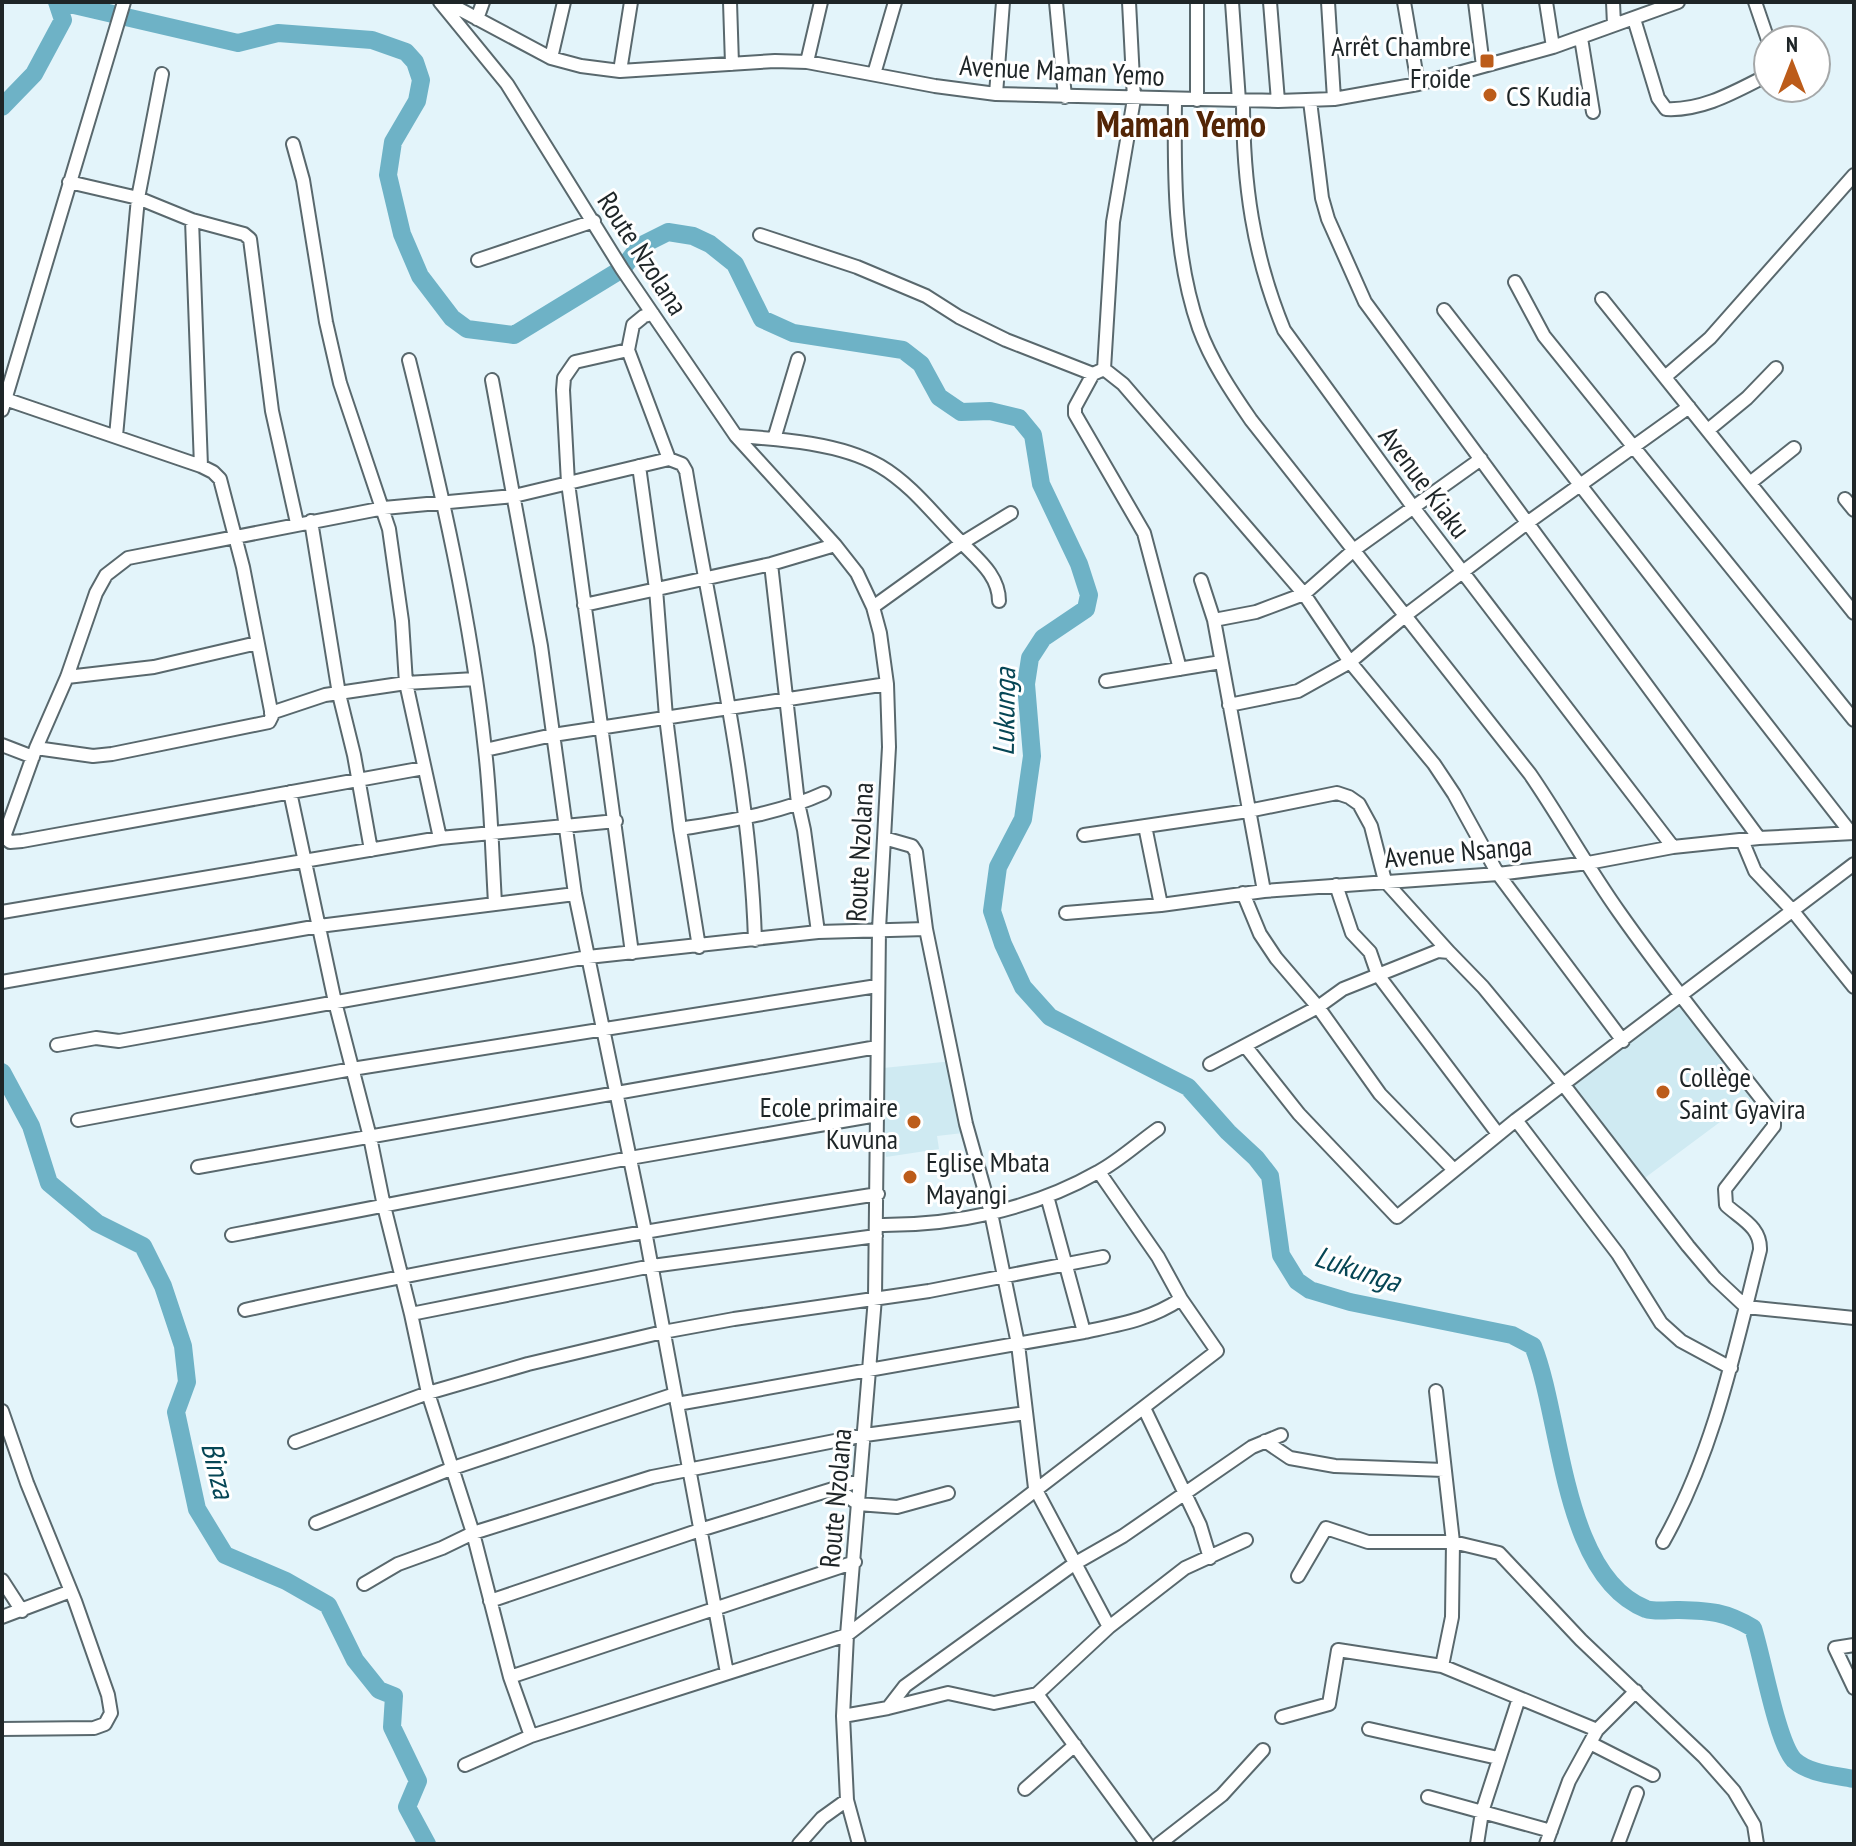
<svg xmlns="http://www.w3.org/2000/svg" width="1856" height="1846" font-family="'PT Sans Narrow',sans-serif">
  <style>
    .built { fill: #cfeaf2 }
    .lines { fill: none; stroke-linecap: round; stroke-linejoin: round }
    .river { stroke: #6eb2c6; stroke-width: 18 }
    .minor-casing { stroke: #59686d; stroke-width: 16 }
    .minor { stroke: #fff; stroke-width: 12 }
    .poi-dot { fill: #bc5c1a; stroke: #fff; stroke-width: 3 }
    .labels { text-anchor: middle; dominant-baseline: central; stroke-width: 6; stroke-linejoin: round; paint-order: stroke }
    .poi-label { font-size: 28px; fill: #1e2527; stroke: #fff; text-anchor: start }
    .street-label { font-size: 28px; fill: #1e2527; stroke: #fff }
    .water-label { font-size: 30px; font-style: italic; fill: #064655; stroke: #fff }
    .district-label { font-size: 36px; font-weight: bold; fill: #532506; stroke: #fff }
  </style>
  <rect width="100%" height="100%" fill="#e3f4fa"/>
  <!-- built -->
  <path class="built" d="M1679,1003L1755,1096L1642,1180L1572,1087Z
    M953,1061L963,1133L937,1136L939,1149L886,1157L883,1068Z"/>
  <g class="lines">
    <!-- river -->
    <path class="river" d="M61,2L238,43L278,33L372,40L406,52L415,62L421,80L417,101L393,142L388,175L402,234L420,276L452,318L467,329L514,335L622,269L640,246L668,232L693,236L710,244L735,264L762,319L793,333L903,350L921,364L939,397L961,412L990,411L1019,418L1033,435L1041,484L1079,564L1089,595L1086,609L1043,638L1030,658L1026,684L1032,756L1023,819L998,867L992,911L1003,944L1023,987L1050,1017L1188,1087L1228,1132L1256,1158L1270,1176L1281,1255L1297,1281L1310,1290L1350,1302L1512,1335L1533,1346C1562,1418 1562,1576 1646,1609C1655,1612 1668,1610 1677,1610C1710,1611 1724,1611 1753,1628C1762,1655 1777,1742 1794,1760C1809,1774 1836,1775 1854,1779
      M2,107L34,74L63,20L57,2
      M2,1072L31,1126L49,1183L97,1223L143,1246L163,1286L183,1346L187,1382L176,1412L197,1509L225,1555L286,1581L328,1605L355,1660L379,1690L394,1696L392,1727L418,1781L407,1807L427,1844"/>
    <!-- minor casing -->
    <g class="minor-casing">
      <path id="minor" d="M440,2L507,84L622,269L736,436L835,545L857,573L873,607L880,633L887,684L889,747L879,929L875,1298L847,1635L843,1716L847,1800L859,1844
        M446,2L551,58L581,66L620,71L775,61L807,62L935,86L996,94L1278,101L1334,99L1418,84L1553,47L1678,2
        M730,2L732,64
        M1056,2L1065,97
        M1197,2V100
        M1232,2L1239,101
        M1270,2L1278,101
        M1328,2L1334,99
        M1404,2L1418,84
        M1475,2L1483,66
        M1546,2L1553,47
        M1613,2L1614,25
        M1755,2L1768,40
        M477,19L483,2
        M1634,19L1658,98L1666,109C1703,111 1736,91 1768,75
        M1581,38L1593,112
        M551,58L564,2
        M807,62L821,2
        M620,71L631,2
        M874,74L895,2
        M996,94L1003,2
        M1175,100C1174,175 1174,257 1199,328C1211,361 1231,391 1251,420L1530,774C1561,819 1587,867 1619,912C1666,979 1717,1042 1767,1106L1774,1118V1126L1725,1189L1726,1205C1741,1219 1761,1227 1760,1250C1735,1349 1714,1452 1663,1542
        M1243,101C1243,183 1253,255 1284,330L1413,507L1673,847
        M1310,101L1322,198L1328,219L1365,302L1759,838
        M293,144L303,180L326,322L340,383L389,529L402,621L406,683L440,838
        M69,182L138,198L192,220L244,234L250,239L272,411L297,523
        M192,220L201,466
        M760,235L857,267L926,296L959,317L1006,340L1093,374L1104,369
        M478,260L594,221
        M1515,282L1544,336L1854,720
        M1602,299L1854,613
        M1444,310L1851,833
        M653,314L644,316L633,325L628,350L669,459
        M628,350L575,362L564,378L563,390L568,483L632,953
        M409,360C441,488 471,618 485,750C491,801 492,852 495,903
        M1104,369L1123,384L1304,594L1350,662L1434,764L1454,794L1498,874L1623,1041
        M1104,369L1113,222L1134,99L1129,2
        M1093,374L1075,407V414L1144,533L1180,669
        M1665,377L1710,338L1854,175
        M492,380L541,646L575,894L645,1231L727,1673
        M5,399L201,466L213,472L220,479L243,567L272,716L269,722L112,754L93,756L36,748
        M2,410L124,2
        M1708,430L1747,398L1776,368
        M116,436L138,198L162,74
        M736,436C780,439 841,443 880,466C911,484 935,516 960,541C977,559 999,575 999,601
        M774,439L798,359
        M639,466L656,589L666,717L680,829L699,947
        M1750,483L1794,448
        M1845,499L1854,510
        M311,521L339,694L354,755L371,850
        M771,564L798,803L804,830L818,932
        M1201,580L1214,620L1264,891
        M584,605L771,564L835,545
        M873,607L962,543L1011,513
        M1214,620L1256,612L1304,594L1355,549L1481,459
        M67,677L154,667L257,643
        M1106,681L1221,662
        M1229,705L1298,691L1350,662L1406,615L1527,523L1689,407
        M271,713L325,695L406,683L475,679
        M2,745L33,757
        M485,750L553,735L887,684
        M424,768L22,841L10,842L4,837L36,748L67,677L96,593L106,575L128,558L384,508L514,496L669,459L682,464L686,471C712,627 750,782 755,940
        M290,792L335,1002L370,1137L384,1206L411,1314L428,1393L473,1533L510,1677L531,1736
        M1145,826L1161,905
        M680,829C728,821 778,814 824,793
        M1084,835L1248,811L1337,793L1349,797L1359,804L1371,826L1385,881L1449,952
        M884,838L912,846L916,852L926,929L966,1124L991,1213L1018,1344L1035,1488L1109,1627
        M1742,840L1755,871L1792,910L1854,987
        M1336,885L1352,933L1370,952L1378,975L1498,1134
        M1243,893L1260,934L1276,958L1318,1007L1380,1094L1454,1170
        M2,912L440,838L616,821
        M1066,913L1161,905L1264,891L1498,874L1588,863L1673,847L1759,838L1854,833
        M2,982L319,926L575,894
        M57,1045L96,1038L119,1041L588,957L818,932L926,929
        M1246,1047L1299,1114L1397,1217L1516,1120L1854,864
        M1210,1064L1318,1007L1343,989L1438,951L1449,952L1483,987L1563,1084L1688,1246L1715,1278L1746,1307L1854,1318
        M78,1120L352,1069L877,986
        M1516,1120L1618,1254L1661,1323L1681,1341L1731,1368
        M198,1167L877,1047
        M1047,1196L1084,1332
        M877,1225C953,1226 1031,1210 1098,1172C1119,1161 1138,1143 1158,1129
        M232,1235L630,1158L877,1115
        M245,1310C455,1263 666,1227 878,1194
        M411,1314L652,1266L876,1236
        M1436,1391L1453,1542L1452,1617L1442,1666
        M677,1404L1084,1332C1121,1324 1149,1320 1181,1299
        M1144,1408L1200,1525L1210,1558
        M2,1411L27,1483L75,1601L108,1695L111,1713L105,1724L94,1728L2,1729
        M1265,1441L1290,1458L1335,1466L1444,1470
        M295,1442L428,1393L528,1364L663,1332L734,1319L929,1291L1103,1257
        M836,1488L858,1504L897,1507L948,1493
        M316,1523L453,1468L675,1394
        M1298,1576L1326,1528L1368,1542H1453L1499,1553L1581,1640L1704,1757L1734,1791L1754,1825L1757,1844
        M2,1580L22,1611
        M364,1584L398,1564L442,1548L473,1533L652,1477L865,1435L1026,1413
        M490,1601L700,1530L859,1481
        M2,1617L71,1591
        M1854,1645L1835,1648L1854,1688
        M510,1677L855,1562
        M1037,1694L1147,1844
        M888,1708L905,1686L1074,1564L1123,1536L1252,1447L1281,1435
        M843,1716L888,1708L948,1693L994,1703L1037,1694L1109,1627L1185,1568L1246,1540
        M1282,1717L1329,1704L1338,1650L1442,1666L1597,1730
        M1369,1729L1498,1758
        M1590,1743L1653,1775
        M465,1765L531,1736L847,1635L1217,1351L1181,1299L1158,1257L1099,1172
        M1025,1789L1075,1745
        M1428,1797L1551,1831
        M799,1844L822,1818L847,1800
        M1159,1844L1222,1795L1263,1750
        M1477,1844L1482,1812L1519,1698
        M1546,1844L1569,1781L1597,1730L1636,1691
        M1618,1844L1637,1793"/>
    </g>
    <!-- minor -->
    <use href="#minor" class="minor"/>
  </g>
  <!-- markers -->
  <g class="poi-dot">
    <rect x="1479" y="53" width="16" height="16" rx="4"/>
    <circle cx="1490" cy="95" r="8"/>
    <circle cx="1663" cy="1092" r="8"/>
    <circle cx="914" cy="1122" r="8"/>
    <circle cx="910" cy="1177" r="8"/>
  </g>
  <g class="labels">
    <!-- poi labels -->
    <g class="poi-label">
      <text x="1471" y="45" text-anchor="end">Arrêt Chambre<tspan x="1471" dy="32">Froide</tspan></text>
      <text x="1506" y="95">CS Kudia</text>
      <text x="1679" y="1076">Collège<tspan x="1679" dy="32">Saint Gyavira</tspan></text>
      <text x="898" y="1106" text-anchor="end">Ecole primaire<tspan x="898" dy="32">Kuvuna</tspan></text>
      <text x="926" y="1161">Eglise Mbata<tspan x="926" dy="32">Mayangi</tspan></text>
    </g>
    <!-- street labels -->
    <g class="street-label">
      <text transform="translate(1062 70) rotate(3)">Avenue Maman Yemo</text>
      <text transform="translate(643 253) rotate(57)">Route Nzolana</text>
      <text transform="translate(1425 482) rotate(53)">Avenue Kiaku</text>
      <text transform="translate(1458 851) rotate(-5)">Avenue Nsanga</text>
      <text transform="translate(859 852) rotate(-87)">Route Nzolana</text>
      <text transform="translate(835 1498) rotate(-85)">Route Nzolana</text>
    </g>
    <!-- water labels -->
    <g class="water-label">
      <text transform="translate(1003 712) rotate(-89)">Lukunga</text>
      <text transform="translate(1358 1268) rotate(18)">Lukunga</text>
      <text transform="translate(219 1470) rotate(76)">Binza</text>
    </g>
    <!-- district labels -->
    <g class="district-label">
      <text x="1181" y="123">Maman Yemo</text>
    </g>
  </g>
  <!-- border -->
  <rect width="1856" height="1846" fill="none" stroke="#1e2527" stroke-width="8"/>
  <!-- north arrow -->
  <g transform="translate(1792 64)"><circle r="38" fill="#ffffff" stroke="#a5a8a9" stroke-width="2"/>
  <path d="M0-6L14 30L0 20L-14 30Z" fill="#bc5c1a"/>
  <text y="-12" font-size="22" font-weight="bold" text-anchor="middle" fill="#1e2527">N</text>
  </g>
</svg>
